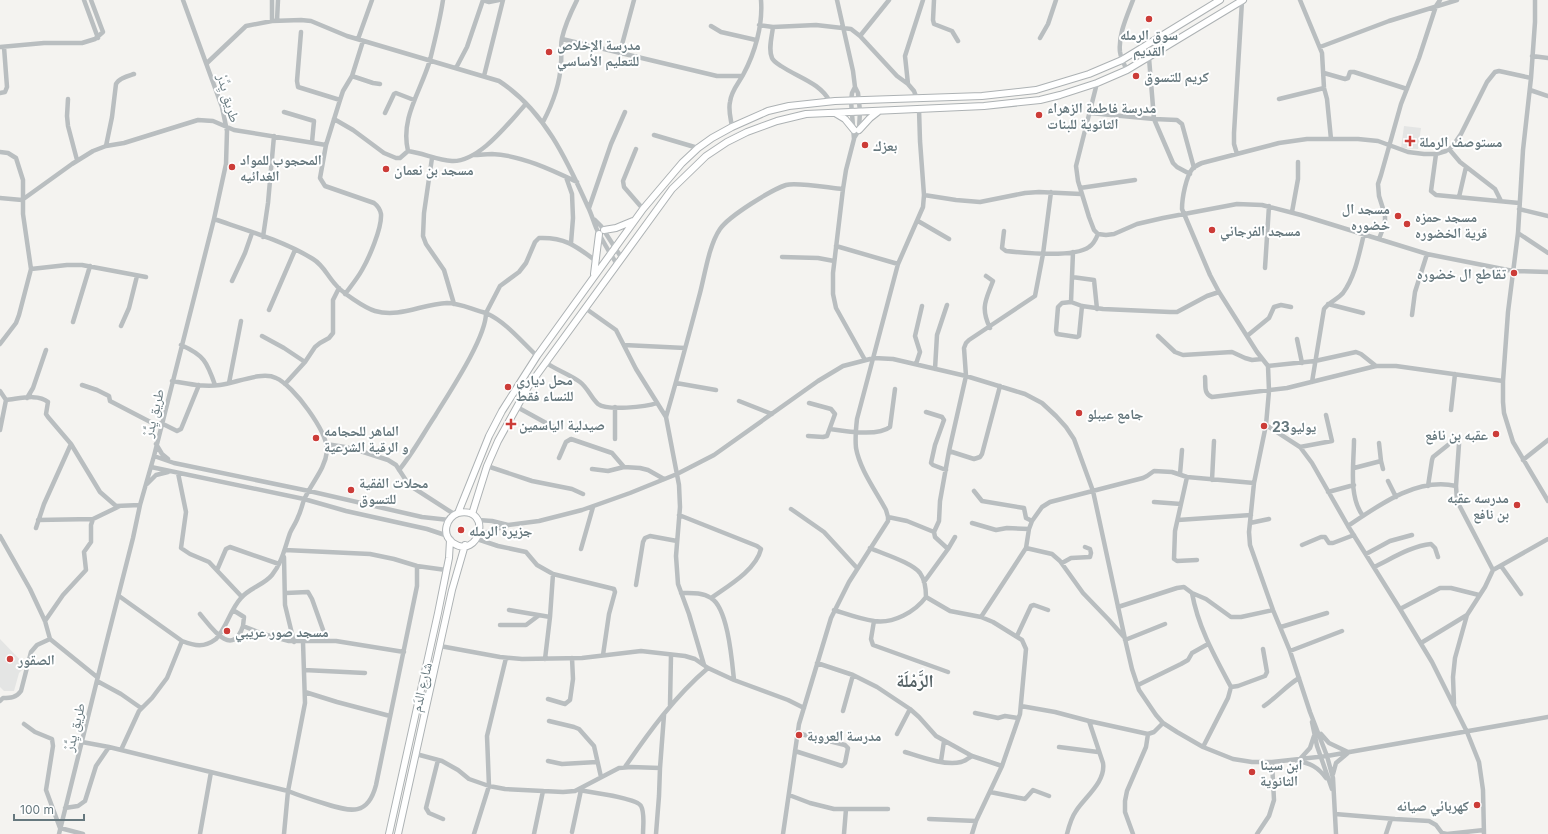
<svg xmlns="http://www.w3.org/2000/svg" width="1548" height="834" font-family="Inter,'Noto Naskh Arabic',sans-serif">
  <style>
    .built { fill: #e4e5e4 }
    .lines { fill: none; stroke-linecap: round; stroke-linejoin: round }
    .major-casing { stroke: #adb2b4; stroke-width: 8 }
    .minor { stroke: #b9bec0; stroke-width: 4.5 }
    .major { stroke: #fff; stroke-width: 6 }
    .poi-dot { fill: #cc3c38; stroke: #fff; stroke-width: 1.5 }
    .labels { text-anchor: middle; dominant-baseline: central; stroke-width: 4; stroke-linejoin: round; paint-order: stroke }
    .poi-label { font-size: 14px; font-weight: bold; fill: #66787e; stroke: #fff; text-anchor: start }
    .street-label { font-size: 14px; fill: #66787e; stroke: #fff }
    .district-label { font-size: 18px; font-weight: bold; fill: #536064; stroke: #fff }
  </style>
  <rect width="100%" height="100%" fill="#f4f3f0"/>
  <!-- built -->
  <path class="built" d="M1404,126L1421,128L1418,149L1401,148Z
    M0,639L26,666L19,673L14,691H4L0,687Z"/>
  <g class="lines">
    <!-- major casing -->
    <g class="major-casing">
      <path id="major" d="M835,113L845,119L854,130
        M859,130L870,118L879,111
        M604,230L616,228L633,221
        M594,274L599,234
        M458,513C494,506 479,561 453,543C441,534 446,518 458,513L489,436L502,411L537,356L643,209L682,163L698,148L712,138L732,127L768,111L789,106L835,101L982,96L1036,90L1089,74L1122,60L1220,0
        M472,514L487,466L498,441L528,387L672,189L706,156L727,142L747,132L777,121L806,114L984,106L1040,100L1060,95L1097,83L1127,70L1243,0
        M389,834L438,613L449,558L450,540
        M398,834L452,590L465,545"/>
    </g>
    <!-- minor -->
    <path class="minor" d="M84,0L98,38
      M483,0L489,2L499,0
      M837,0L853,71L855,87L858,93L860,111L859,130L854,138
      M934,0L933,20L934,24L952,31L958,41
      M1300,0L1322,53L1324,88L1327,99L1331,139
      M1535,0V22L1531,78L1523,150L1518,233L1508,312L1503,381V402L1504,413L1513,442L1548,501
      M272,21V0
      M277,21L278,0
      M759,25L773,27L816,25L851,29L860,36L897,76L908,84L914,91L917,99
      M711,26L721,32L756,40
      M773,27C772,36 768,49 772,58C773,61 778,64 781,66C797,77 821,83 830,102
      M301,32L297,81L298,87L340,100
      M860,36L889,0
      M1040,38L1048,24L1056,0
      M358,39L372,0
      M562,39L717,76H742
      M0,47L44,43H82L95,39L103,32L91,0
      M1320,47L1389,21L1457,0
      M620,52L634,0
      M1532,56L1548,58
      M1149,58L1154,119L1173,163L1177,167L1190,174
      M207,63L246,26L272,21L301,20L311,21L347,36L499,81C544,110 567,160 588,207C592,215 594,224 598,232C604,243 610,254 617,264
      M456,68L467,47L483,0
      M1127,70C1124,64 1121,59 1120,52C1118,35 1127,16 1133,0
      M1324,73L1345,79L1348,78L1350,72H1354L1407,89
      M352,76L373,83L380,84
      M484,76L503,0
      M1097,83L1076,166L1078,181L1089,217L1094,230L1098,234L1106,235L1114,234L1137,224L1163,218L1237,204L1262,205L1301,215L1427,254L1513,271L1548,272
      M908,84L905,56L923,0
      M855,87L852,93L851,101L854,139L846,170L843,189L833,273V294L836,308L865,360
      M1530,90L1548,96
      M0,93L5,92L7,87L4,47
      M68,99L67,116L68,126L77,160
      M1279,99L1324,88
      M284,112L314,121L312,142
      M385,113L394,94L396,93L414,100
      M1090,113L1154,119L1177,120L1182,124L1194,168
      M334,119L353,130L384,153L396,158H400L408,151C400,118 421,91 430,60C435,40 440,20 443,0
      M543,122C553,103 560,85 561,63C562,55 560,46 562,38C565,25 571,12 577,0
      M732,127C731,119 728,110 730,102C731,91 738,84 743,75C755,53 763,25 761,0
      M654,135L698,148
      M106,146L112,117L116,84C119,78 128,76 134,74
      M636,149L623,181L624,187L643,209
      M1449,149L1460,162L1495,189L1501,201
      M408,151C423,153 437,160 452,161C480,162 509,122 526,104
      M0,152L8,153L16,158L23,180V214L31,269L19,315L16,323L0,344
      M1237,154L1234,144V133L1242,1
      M1436,154L1431,191L1436,195L1519,203
      M473,155C480,155 486,154 492,154C520,155 552,170 577,182
      M432,158L424,213L423,236L426,244L444,270L454,304
      M566,177L572,194L573,218L571,243
      M1080,188L1135,180
      M924,195L956,200L980,202L1025,193L1039,192L1081,194
      M1459,197L1466,167
      M0,198L22,200L72,164L93,151L106,146L124,143L198,120L213,121L234,130L326,145
      M589,208L611,144L625,112
      M1519,209L1548,216
      M1292,212L1298,179V162
      M214,219C246,230 284,241 313,259C323,265 327,275 335,284C341,292 365,308 375,311C400,318 422,304 447,303C460,303 473,310 486,313C486,338 449,393 435,416C423,434 413,453 399,470
      M595,220L601,226L621,257
      M918,221L949,239
      M1004,231L1002,248L1006,251C1025,253 1074,258 1089,247C1094,244 1096,239 1098,234
      M1518,233L1548,253
      M263,237L268,203L274,136
      M1379,239L1385,223V215L1379,196L1378,184L1381,175L1401,104L1419,58L1436,6L1440,0
      M836,246L898,264
      M1073,252L1072,277L1094,280L1097,309
      M782,257L818,258L834,261
      M1265,268L1269,206
      M31,269L67,265H82L146,277
      M986,276L993,281C986,300 980,307 990,328
      M232,281L245,253L252,233
      M345,294C351,286 357,279 362,270C369,258 382,228 381,214C380,209 378,206 374,203L325,186L320,178L326,145L340,100L343,91L352,76L363,41
      M1071,302L1072,277
      M1328,304L1363,313
      M1082,306L1079,336L1077,337L1057,334L1056,331L1058,307L1062,303L1071,302L1082,306L1103,309L1170,312H1177L1207,296L1219,292
      M585,308L616,330L636,369L666,417L679,485L680,507L676,556L678,584L689,614L704,665
      M269,310L295,250
      M1412,315L1415,292L1427,254
      M73,322L90,266
      M121,326L129,308L137,276
      M262,336L284,348L305,362
      M1158,336L1175,352L1183,355L1232,352L1245,358L1252,360L1262,359
      M1247,336L1269,318L1274,307L1281,305L1291,307
      M1297,339L1302,363
      M181,345C204,355 207,362 215,385
      M624,345L685,348
      M537,356C521,341 506,322 486,313L500,286L519,272L526,263L535,242L539,238C565,237 576,246 596,261
      M545,362C556,370 569,374 580,382C588,388 591,398 598,404C607,411 646,407 657,403
      M916,364L920,352L915,336L922,306
      M1268,366L1315,361L1356,352L1361,354L1376,366
      M935,369L937,335L947,305
      M1205,377C1206,384 1203,394 1212,397L1287,388L1376,366H1396L1503,381
      M172,381C188,384 203,387 220,385C236,383 262,371 276,378C293,385 328,432 327,451C325,470 311,483 304,500C302,505 301,511 298,517C296,523 292,528 290,533C285,547 282,563 272,575C264,585 249,588 241,598C230,610 227,627 216,639C204,648 195,646 182,641
      M1312,382L1324,309C1329,302 1338,299 1343,293C1355,277 1359,254 1364,234
      M229,383L241,321
      M676,383L716,390
      M285,384L305,362L315,347L320,343L329,338L333,333V300L339,288
      M82,385L97,390L109,396L110,401L160,427
      M0,391L6,400C18,399 38,393 48,402L46,414L48,417L71,444L100,492L116,506L140,505
      M27,398L33,388L46,350
      M739,401L772,414
      M517,407L557,429
      M1451,410L1455,374
      M926,412L942,417L944,420L935,445L931,463L933,465L946,470
      M666,417C678,376 689,334 700,293C705,274 709,245 720,229C729,216 771,190 786,185C797,182 830,188 843,189
      M161,423L177,431L181,429L199,385
      M1266,425L1300,447L1312,463L1348,526L1400,609L1432,662L1467,732L1479,762L1483,790L1484,834
      M830,429C844,431 878,437 890,427L895,389
      M0,430L6,400
      M808,436L823,437L827,436L835,414L831,409L809,403
      M615,439V407
      M1354,440C1354,464 1348,496 1363,516
      M156,444L162,454L168,459
      M326,444L351,448L388,460L396,465L409,485L454,514
      M1459,444L1456,486L1457,501L1493,570
      M1300,447L1332,441L1326,415
      M949,451L974,459L980,457L982,454L1000,386
      M154,456L174,463L309,491L422,517L449,520
      M559,458L566,442L571,439L612,453L624,467
      M1523,460L1548,440
      M1381,461L1383,469
      M487,466L532,481L572,489L583,494
      M151,467L304,499L346,511L427,529L448,536
      M1354,468L1381,461L1379,443
      M592,469L608,471L624,467L640,468L648,470L664,479
      M178,473L186,512L181,548L190,554L209,562L242,597
      M1180,474L1182,450
      M1187,477L1175,531L1174,559L1177,561L1197,560
      M1212,480L1214,441
      M1388,481L1396,497
      M147,484L156,475L168,472
      M1428,486L1432,460L1433,457L1448,445
      M974,491L982,501L1024,508L1026,518L1032,521
      M1328,492L1354,485
      M1154,502L1181,504
      M791,509L824,532L857,568
      M679,515L757,546L761,549C756,570 728,586 711,598
      M888,517L907,521L934,532L935,537L948,549
      M38,520L93,519L120,506
      M478,520L492,521L508,525L539,521L582,510L630,493L677,474L714,455L818,381L843,366L874,358L893,359L966,376L1025,394L1042,403L1056,416L1066,427L1074,439L1093,491L1125,639L1132,669L1139,690L1156,715L1163,723L1177,732L1203,747L1233,759L1252,762H1272L1327,756L1548,717
      M1178,520L1251,515
      M972,523L996,530L1007,528L1029,529
      M1250,523L1269,519
      M1348,526C1379,505 1417,477 1456,486
      M36,528L44,504L71,444
      M934,532L939,521L940,501L949,451L966,376L964,348L966,343L969,340L1035,296L1043,254L1051,192
      M479,535L508,525
      M0,536L30,589L45,621L50,639L97,677
      M477,539L498,546L526,552L537,565L553,574L614,589L615,592L609,614L603,655
      M1302,545L1321,537H1325L1329,543H1333L1354,535
      M1026,548L1052,554L1060,561L1083,593L1109,620L1124,637
      M581,549L593,507
      M285,550L370,554L394,559L417,566L446,570
      M1366,554L1390,541L1412,535
      M284,557L285,605L294,642
      M1062,563L1071,558L1090,557L1091,553L1090,549L1085,547
      M1501,566L1521,594
      M1374,567C1391,559 1411,546 1431,544L1435,548L1438,557
      M217,570L226,549L230,547L279,564
      M924,582L948,549L955,537
      M636,585L643,542L645,538L650,536L677,541
      M286,593L308,592L312,599L327,641
      M681,593C691,593 702,592 711,598C728,608 732,661 734,680
      M1192,593C1198,627 1215,657 1231,687L1228,698L1203,747
      M119,596L182,641L167,678L152,698L139,711L121,750
      M926,597L950,611L981,617L993,622L1022,640L1026,649L1020,714L1002,766L976,821L972,834
      M1118,607L1177,588L1184,587L1192,593L1206,599L1231,617H1241L1273,610
      M1400,609L1440,588H1451L1479,595
      M233,610L244,617L243,626
      M509,610L550,617
      M834,610C847,614 860,619 874,621C893,624 915,612 926,597C926,589 925,580 920,573C911,562 883,554 870,548
      M200,614C211,627 232,659 243,626L263,634L289,641H336L404,652
      M981,617L1026,548L1029,529L1032,521L1042,507L1050,502L1143,478L1147,476L1154,471L1172,472L1187,477L1254,483
      M45,621L63,595L86,570L84,552L91,542V525L93,519
      M874,621L871,639L873,645L948,672
      M500,625H526L538,616
      M1281,627L1327,613
      M1017,636L1031,606L1034,605L1048,610
      M1125,640L1165,624
      M303,642L305,703L288,791C300,796 313,800 326,804C351,812 368,816 376,785L417,586V566
      M1421,643L1467,615L1485,587L1493,570L1548,539
      M440,646L500,657L522,659L582,658L641,651L685,656L695,659L708,668L734,680L788,700L804,708
      M1290,651L1342,631
      M545,659L550,617L553,574
      M817,663L853,675L877,687L910,709L919,717L936,736L972,756L1002,766
      M304,670L365,673
      M97,681L121,694L141,708
      M1138,685L1181,664L1188,660L1192,653L1208,644
      M1231,687L1238,686L1265,676L1267,672L1263,649
      M305,692L337,702L390,716
      M548,699L565,704L570,700L573,679L572,658
      M0,701L3,698C10,698 16,698 21,691L31,652L37,645L50,639
      M1454,704L1453,677L1455,658L1467,615
      M670,705L671,655
      M1021,706L1055,712L1089,721L1148,734L1154,732L1163,723
      M1264,706C1277,697 1286,686 1299,678
      M843,711L853,675
      M975,713L998,718L1005,716L1018,718
      M549,721L574,727L579,729L594,746L601,777
      M1312,722L1317,746L1332,789
      M24,724L35,732L52,739L53,746L46,790L60,828L83,834
      M897,734L910,709
      M1321,734L1329,743L1348,752
      M82,742L109,747L288,791L284,834
      M1059,747L1098,752
      M795,751L842,766L845,763L848,748L845,745L797,733
      M905,752C921,757 945,766 961,762C965,761 969,758 972,756
      M416,754L442,761L458,770L469,779L489,786L505,789L563,792L575,791L619,768L631,767L660,768L659,796L656,834
      M1300,759L1310,748L1314,736
      M438,760L426,808L429,813L443,819
      M548,761L562,764L597,762
      M941,761L944,741
      M1297,761C1310,763 1318,767 1326,778
      M625,767C649,732 675,696 708,668
      M660,768L664,715
      M1333,774L1336,763L1349,752
      M578,790C589,792 637,798 641,806C645,813 643,826 643,834
      M990,792L1025,799L1033,790L1049,796
      M789,795L810,803L834,809H888
      M65,808L78,806L85,801L96,766L109,747
      M1335,814L1395,819L1429,821L1436,825L1442,833L1447,834L1484,830
      M929,819L976,821
      M572,832L581,790
      M59,834L105,648L133,538L140,505L154,456L214,219L226,164L227,131L222,107L183,0
      M200,834L211,772
      M474,834L489,786L487,736L506,658
      M534,834L543,791
      M783,834L799,724L831,618L849,582L888,521V517L886,510C876,491 860,470 856,448C855,439 856,428 857,419L898,264L923,207L924,195L920,141L919,109
      M844,834L846,809
      M1067,834C1069,826 1071,818 1076,811C1085,797 1106,782 1103,763L1089,721
      M1133,834L1125,812V801L1127,791L1146,747L1148,734
      M1257,834L1269,816L1274,800L1272,762
      M1336,834L1333,778L1327,756L1310,712L1290,651L1273,610L1250,545L1249,532L1254,483L1266,425L1269,391L1268,366L1257,352L1219,292L1210,275L1182,209C1182,198 1186,176 1193,168C1196,166 1199,164 1202,163L1279,143L1307,139H1358L1378,141L1408,152L1424,154H1436L1446,151L1452,147L1461,134L1487,82L1495,72L1499,71L1531,78
      M1386,834L1391,819"/>
    <!-- major -->
    <use href="#major" class="major"/>
  </g>
  <!-- markers -->
  <g class="poi-dot">
    <circle cx="1149" cy="19" r="4"/>
    <circle cx="549" cy="52" r="4"/>
    <circle cx="1136" cy="76" r="4"/>
    <circle cx="1039" cy="115" r="4"/>
    <path d="M1408 135h4v4h4v4h-4v4h-4v-4h-4v-4h4z"/>
    <circle cx="865" cy="145" r="4"/>
    <circle cx="232" cy="167" r="4"/>
    <circle cx="386" cy="169" r="4"/>
    <circle cx="1398" cy="216" r="4"/>
    <circle cx="1407" cy="224" r="4"/>
    <circle cx="1212" cy="230" r="4"/>
    <circle cx="1514" cy="273" r="4"/>
    <circle cx="508" cy="387" r="4"/>
    <circle cx="1079" cy="413" r="4"/>
    <path d="M509 418h4v4h4v4h-4v4h-4v-4h-4v-4h4z"/>
    <circle cx="1264" cy="426" r="4"/>
    <circle cx="1496" cy="434" r="4"/>
    <circle cx="316" cy="438" r="4"/>
    <circle cx="351" cy="490" r="4"/>
    <circle cx="1517" cy="505" r="4"/>
    <circle cx="461" cy="530" r="4"/>
    <circle cx="227" cy="631" r="4"/>
    <circle cx="10" cy="659" r="4"/>
    <circle cx="799" cy="735" r="4"/>
    <circle cx="1252" cy="772" r="4"/>
    <circle cx="1477" cy="805" r="4"/>
  </g>
  <g class="labels">
    <!-- poi labels -->
    <g class="poi-label">
      <text x="1149" y="34" text-anchor="middle">سوق الرمله<tspan x="1149" dy="16">القديم</tspan></text>
      <text x="557" y="44">مدرسة الإخلاص<tspan x="557" dy="16">للتعليم الأساسي</tspan></text>
      <text x="1144" y="76">كريم للتسوق</text>
      <text x="1047" y="107">مدرسة فاطمة الزهراء<tspan x="1047" dy="16">الثانوية للبنات</tspan></text>
      <text x="1419" y="141">مستوصف الرملة</text>
      <text x="873" y="145">بعزك</text>
      <text x="240" y="159">المحجوب للمواد<tspan x="240" dy="16">الغدائيه</tspan></text>
      <text x="394" y="169">مسجد بن نعمان</text>
      <text x="1390" y="208" text-anchor="end">مسجد ال<tspan x="1390" dy="16">خضوره</tspan></text>
      <text x="1415" y="216">مسجد حمزه<tspan x="1415" dy="16">قرية الخضوره</tspan></text>
      <text x="1220" y="230">مسجد الفرجاني</text>
      <text x="1506" y="273" text-anchor="end">تقاطع ال خضوره</text>
      <text x="516" y="379">محل دياري<tspan x="516" dy="16">للنساء فقط</tspan></text>
      <text x="1087" y="413">جامع عيبلو</text>
      <text x="519" y="424">صيدلية الياسمين</text>
      <text x="1272" y="426">23يوليو</text>
      <text x="324" y="430">الماهر للحجامه<tspan x="324" dy="16">و الرقية الشرعية</tspan></text>
      <text x="1488" y="434" text-anchor="end">عقبه بن نافع</text>
      <text x="359" y="482">محلات الفقية<tspan x="359" dy="16">للتسوق</tspan></text>
      <text x="1509" y="497" text-anchor="end">مدرسه عقبه<tspan x="1509" dy="16">بن نافع</tspan></text>
      <text x="469" y="530">جزيرة الرمله</text>
      <text x="235" y="631">مسجد صور عريبي</text>
      <text x="18" y="659">الصقور</text>
      <text x="807" y="735">مدرسة العروبة</text>
      <text x="1260" y="764">ابن سينا<tspan x="1260" dy="16">الثانوية</tspan></text>
      <text x="1469" y="805" text-anchor="end">كهربائي صيانه</text>
    </g>
    <!-- street labels -->
    <g class="street-label">
      <text transform="translate(229 98) rotate(74)">طريق يِدِّرْ</text>
      <text transform="translate(153 413) rotate(-76)">طريق يِدِّرْ</text>
      <text transform="translate(421 687) rotate(-77)">شارع الدَم</text>
      <text transform="translate(74 727) rotate(-76)">طريق يِدِّرْ</text>
    </g>
    <!-- district labels -->
    <g class="district-label">
      <text x="915" y="680">الرَّمْلَة</text>
    </g>
  </g>
  <!-- scale -->
  <path d="M14 814v6h70v-6" fill="none" stroke="#66787e" stroke-width="2"/>
  <text x="20" y="814" font-size="12" fill="#66787e" stroke="#ffffff" stroke-width="3" paint-order="stroke">100 m</text>
</svg>
